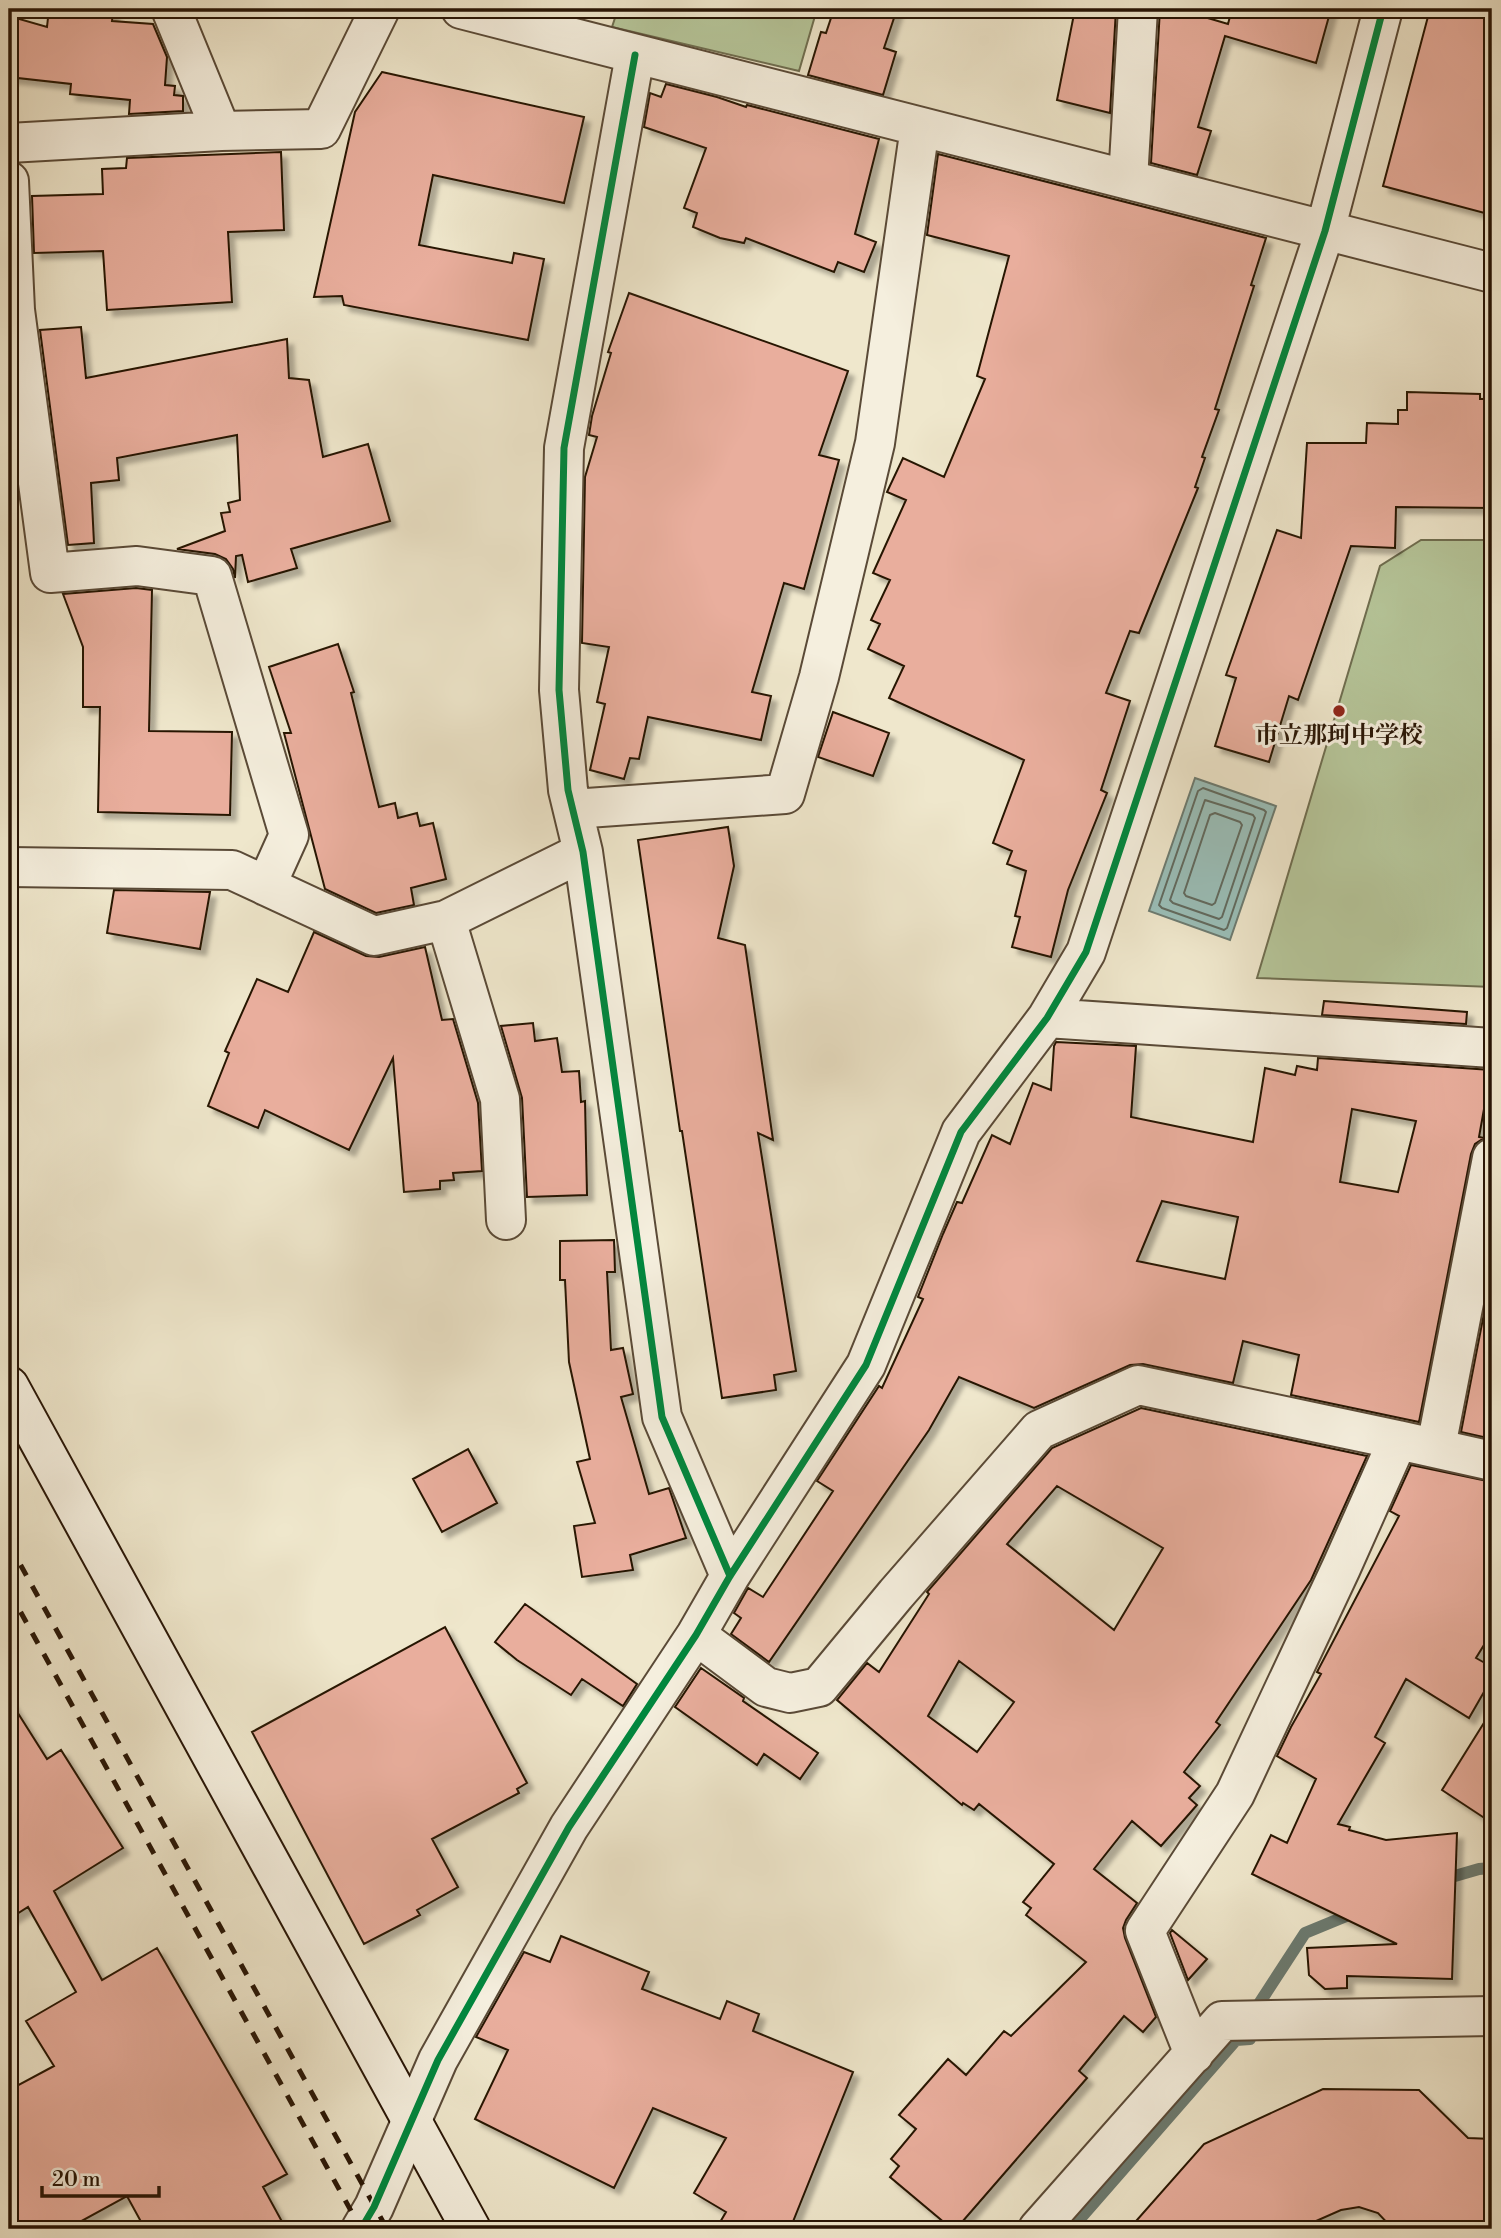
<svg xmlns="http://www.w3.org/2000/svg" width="1501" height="2238" font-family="'Libre Bodoni','Noto Serif JP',serif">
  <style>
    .green { fill: #b6c69a; stroke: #6f6e50; stroke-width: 2 }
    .water { fill: #9abfb9; stroke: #6c7b71; stroke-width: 2 }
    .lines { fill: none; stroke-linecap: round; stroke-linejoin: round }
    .shore { stroke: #616a5f; stroke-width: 2 }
    .stream { stroke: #6c7b71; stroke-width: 12 }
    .building { fill: #e9ae9d; stroke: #281505; stroke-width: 2; fill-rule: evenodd; filter: url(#shadow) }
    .street-casing { stroke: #5a4a37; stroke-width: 42 }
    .secondary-casing { stroke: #281505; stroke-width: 42 }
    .street { stroke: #f5efde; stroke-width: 38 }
    .secondary { stroke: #f5efde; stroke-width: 38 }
    .rail { stroke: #281505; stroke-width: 5; stroke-dasharray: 12 12; stroke-linecap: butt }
    .cycleway-casing { stroke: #f5efde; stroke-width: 11 }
    .cycleway { stroke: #00873e; stroke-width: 7 }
    .poi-dot { fill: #8f2418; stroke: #f5efde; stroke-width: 2.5 }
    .labels { text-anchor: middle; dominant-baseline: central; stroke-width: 6; stroke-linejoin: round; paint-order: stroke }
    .poi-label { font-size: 24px; font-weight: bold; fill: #281505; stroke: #f5efde }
  </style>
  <defs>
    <filter id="shadow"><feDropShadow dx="6" dy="6" stdDeviation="2" flood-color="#0004"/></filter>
  </defs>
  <rect width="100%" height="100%" fill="#efe7cc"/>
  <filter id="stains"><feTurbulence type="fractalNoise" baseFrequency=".00286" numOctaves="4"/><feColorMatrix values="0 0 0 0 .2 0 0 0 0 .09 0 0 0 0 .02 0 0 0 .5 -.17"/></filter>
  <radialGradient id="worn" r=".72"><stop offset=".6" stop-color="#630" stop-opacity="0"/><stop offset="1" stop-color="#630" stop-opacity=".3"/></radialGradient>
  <!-- green -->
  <path class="green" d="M618,9H817L799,71L612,27Z
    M1421,540H1492V987L1257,978L1380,566Z"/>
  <!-- water -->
  <path class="water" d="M1195,778L1276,806L1230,940L1149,911Z"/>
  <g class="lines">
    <!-- shore -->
    <path class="shore" d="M1203,788L1264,810L1266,812L1227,928L1224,930L1162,908L1159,905L1198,791Z
      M1205,800L1253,815L1255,818L1222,917L1219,919L1173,903L1170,900Z
      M1215,813L1240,822L1242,825L1215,903L1212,905L1186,896L1184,893L1210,815Z"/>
    <!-- stream -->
    <path class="stream" d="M1441,1880L1479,1869L1492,1868
      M1253,2013L1305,1933L1356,1912
      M1071,2229L1236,2040L1250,2039"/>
  </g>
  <!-- building -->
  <path class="building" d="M49,9H77L113,12L112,21L153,24L167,57L165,85L175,86L174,95L183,96V111L129,114L130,100L70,94L71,84L9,77V16L47,27Z
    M834,9H897L884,48L896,52L883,95L808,75L821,32L826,33Z
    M1075,9H1116L1110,113L1057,100Z
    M1160,9H1177L1228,24L1232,9H1331L1316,63L1225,36L1198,127L1211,131L1197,175L1151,163Z
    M1430,9H1492V215L1383,186Z
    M382,72L584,117L564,203L433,175L419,245L512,263L514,253L544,259L528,340L344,305L342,296L314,297L355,112Z
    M666,84L717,97L746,107L747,105L879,139L855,234L876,242L864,272L838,262L834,272L746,238L744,243L720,238L693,227L697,213L684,208L706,148L644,127L650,93L661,97Z
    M281,152L284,230L228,232L232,302L107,310L103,251L34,253L32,196L103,194L102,169L126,168L127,158Z
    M938,154L1266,238L1251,285L1254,286L1215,409L1219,410L1202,457L1205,458L1195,487L1198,488L1139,633L1130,631L1106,693L1130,701L1101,790L1107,793L1068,890L1051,957L1012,947L1020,917L1015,916L1026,871L1007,864L1012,851L993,843L1024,760L889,698L904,666L868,649L880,624L871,620L890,580L873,573L906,500L887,492L903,458L944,477L985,379L977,376L1009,256L927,235Z
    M629,293L848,371L819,455L839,460L804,589L784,583L752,692L771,696L761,740L648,717L639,759L630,758L624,779L590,770L605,704L597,702L609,647L582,643L585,477L597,437L589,435L592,416L611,353L608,352Z
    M81,327L86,378L287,339L289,378L309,380L323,457L368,444L390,521L291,549L297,568L248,582L242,555L236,556L235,578L233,569L226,559L215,554L177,549L225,531L221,513L230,512L228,503L240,500L237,435L117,458L119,480L91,483L94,543L68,545L40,330Z
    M1407,392L1480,394V399H1486L1485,444H1492V508L1396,507L1395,548L1351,546L1298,700L1289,696L1269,762L1215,746L1236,678L1226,675L1277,530L1301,538L1307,443H1366L1367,423L1398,424V410H1407Z
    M136,588L152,590L149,731L232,732L230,815L98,812L100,707H83V647L63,594Z
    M338,644L354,692L351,693L379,807L395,803L398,818L417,813L420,826L433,823L446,879L411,888L414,905L376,913L325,889L284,733H291L269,667Z
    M833,712L889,733L873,776L818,757Z
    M728,827L734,866L718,938L745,945L773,1140L758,1133L796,1371L774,1375L776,1390L722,1398L682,1131H680L638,840Z
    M114,890L210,892L200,949L107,933Z
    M314,932L366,956L379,957L425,947L442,1020L453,1019L478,1103L482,1171L453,1173L454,1180L440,1181V1189L404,1192L393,1058L349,1150L265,1110L258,1128L208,1106L229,1053L225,1051L257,979L288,992Z
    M1324,1001L1467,1012L1466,1024L1322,1015Z
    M533,1023L535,1041L557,1038L562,1072L579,1071L581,1102L585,1101L587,1195L527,1197L522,1098L501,1026Z
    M1056,1042L1136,1046L1131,1117L1253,1142L1265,1068L1295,1075L1297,1066L1317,1070L1318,1058L1491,1070L1479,1137L1484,1138L1475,1144L1471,1154L1419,1422L1291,1395L1299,1355L1243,1341L1233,1383L1143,1364L1130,1365L1034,1408L959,1377L929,1430L769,1662L731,1634L741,1618L734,1613L748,1588L763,1597L833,1491L817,1481L879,1386L882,1388L923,1299L918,1297L943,1234L957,1202L962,1203L992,1135L1010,1144L1033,1083L1051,1090L1054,1046ZM1352,1109L1416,1121L1398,1192L1340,1182ZM1162,1201L1238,1217L1225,1279L1137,1261Z
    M614,1240L615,1272H607L611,1350L623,1348L633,1394L621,1397L649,1494L669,1488L686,1538L630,1555L633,1570L582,1577L574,1526L595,1523L577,1462L590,1459L569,1362L565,1280H560V1241Z
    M1492,1272V1439L1461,1432Z
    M1141,1408L1367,1456L1311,1580L1216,1722L1220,1725L1184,1772L1200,1786L1189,1798L1197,1805L1161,1846L1132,1821L1094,1869L1137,1903L1126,1920L1123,1928L1125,1938L1156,2017L1143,2032L1124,2016L1079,2071L1087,2078L956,2229H952L890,2177L899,2166L891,2159L916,2129L899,2115L948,2059L966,2075L1004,2031L1011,2036L1086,1962L1026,1915L1031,1908L1023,1902L1054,1864L979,1804L974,1810L963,1803L962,1805L837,1700L867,1663L879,1672L929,1594L927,1592L1052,1448ZM1057,1486L1163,1548L1114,1630L1007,1544ZM959,1661L1014,1702L977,1752L928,1716Z
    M468,1449L497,1503L442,1532L413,1479Z
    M1411,1465L1492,1482V1632L1476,1658L1492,1667V1678L1469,1718L1406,1679L1375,1737L1385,1743L1338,1824L1350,1827L1349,1830L1386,1840L1457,1833L1452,1979L1347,1976V1988L1325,1989L1309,1975L1307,1948L1397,1944L1252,1874L1271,1835L1287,1843L1316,1779L1277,1756L1291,1727L1321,1674L1317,1672L1399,1516L1390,1511Z
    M525,1604L637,1684L623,1706L582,1679L571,1695L517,1660L495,1642Z
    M445,1627L527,1783L517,1789L519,1793L432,1839L458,1887L417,1910L420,1915L364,1944L252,1732Z
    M701,1668L744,1698L743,1701L818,1753L800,1779L764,1754L757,1765L675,1707Z
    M9,1699L47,1759L61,1750L123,1848L54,1891L102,1980L157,1948L287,2174L263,2187L286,2229H145L127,2196L67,2229H9V2090L54,2066L26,2021L76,1992L28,1907L9,1919Z
    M1492,1710V1823L1442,1790Z
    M1172,1930L1207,1959L1188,1980L1170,1933Z
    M561,1936L649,1972L642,1989L720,2019L727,2001L759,2014L753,2031L853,2072L790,2229H716L726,2212L694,2193L726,2138L653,2108L614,2188L475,2119L508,2050L476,2037L524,1952L550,1962Z
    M1323,2089L1419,2090L1468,2138L1492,2139V2229H1393L1378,2213L1359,2207L1341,2210L1298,2229H1129L1204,2144Z"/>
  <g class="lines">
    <!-- street casing -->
    <g class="street-casing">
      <path id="street" d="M171,9L221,131
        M461,9L1492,273
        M635,55L564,448L559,690L568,790L583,852L662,1417L730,1576
        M9,143L221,131L321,129L380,9
        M1128,180L1138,9
        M9,181L15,310L50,573L137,566L212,576L289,835L266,886
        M573,809L785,794L819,677L875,443L920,127
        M9,867L232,870L374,936L446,920L583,852
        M446,920L500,1099L506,1220
        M1047,1018L1492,1048
        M1436,1447L1492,1158
        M696,1635L766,1687L790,1693L819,1687L896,1594L1039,1430L1138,1385L1398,1440
        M1194,2054L1145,1931L1235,1794L1341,1568L1398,1440L1492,1461
        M361,2229L374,2207L438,2060L569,1827L696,1635L730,1576L866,1365L961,1132L1047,1018L1086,952L1325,231L1383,9
        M1038,2229L1222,2021L1492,2016"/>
    </g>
    <!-- secondary casing -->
    <g class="secondary-casing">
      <path id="secondary" d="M9,1386L471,2229"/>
    </g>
    <!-- street -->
    <use href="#street" class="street"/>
    <!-- secondary -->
    <use href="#secondary" class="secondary"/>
    <!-- rail -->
    <path class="rail" d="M9,1544L387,2229
      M9,1591L361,2229"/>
    <!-- cycleway casing -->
    <g class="cycleway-casing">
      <path id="cycleway" d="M635,55L564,448L559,690L568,790L583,852L662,1417L730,1576
        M361,2229L374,2207L438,2060L569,1827L696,1635L730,1576L866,1365L961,1132L1047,1018L1086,952L1325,231L1383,9"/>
    </g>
    <!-- cycleway -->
    <use href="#cycleway" class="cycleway"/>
  </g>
  <!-- markers -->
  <circle class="poi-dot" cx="1339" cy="711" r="7"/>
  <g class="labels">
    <!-- poi labels -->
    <g class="poi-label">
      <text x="1339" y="736">市立那珂中学校</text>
    </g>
  </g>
  <!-- margin -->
  <rect width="1501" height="2238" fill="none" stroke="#efe7cc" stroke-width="35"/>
  <rect x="10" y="10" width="1480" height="2217" fill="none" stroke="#281505" stroke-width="3.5"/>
  <rect x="18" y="18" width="1466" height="2203" fill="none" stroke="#281505" stroke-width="2"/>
  <!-- scale -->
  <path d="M42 2186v10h117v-10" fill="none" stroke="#281505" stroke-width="3.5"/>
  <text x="52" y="2186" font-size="21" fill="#281505" stroke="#f5efde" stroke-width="5" paint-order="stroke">20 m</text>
  <rect width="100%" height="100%" filter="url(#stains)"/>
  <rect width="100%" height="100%" fill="url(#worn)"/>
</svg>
